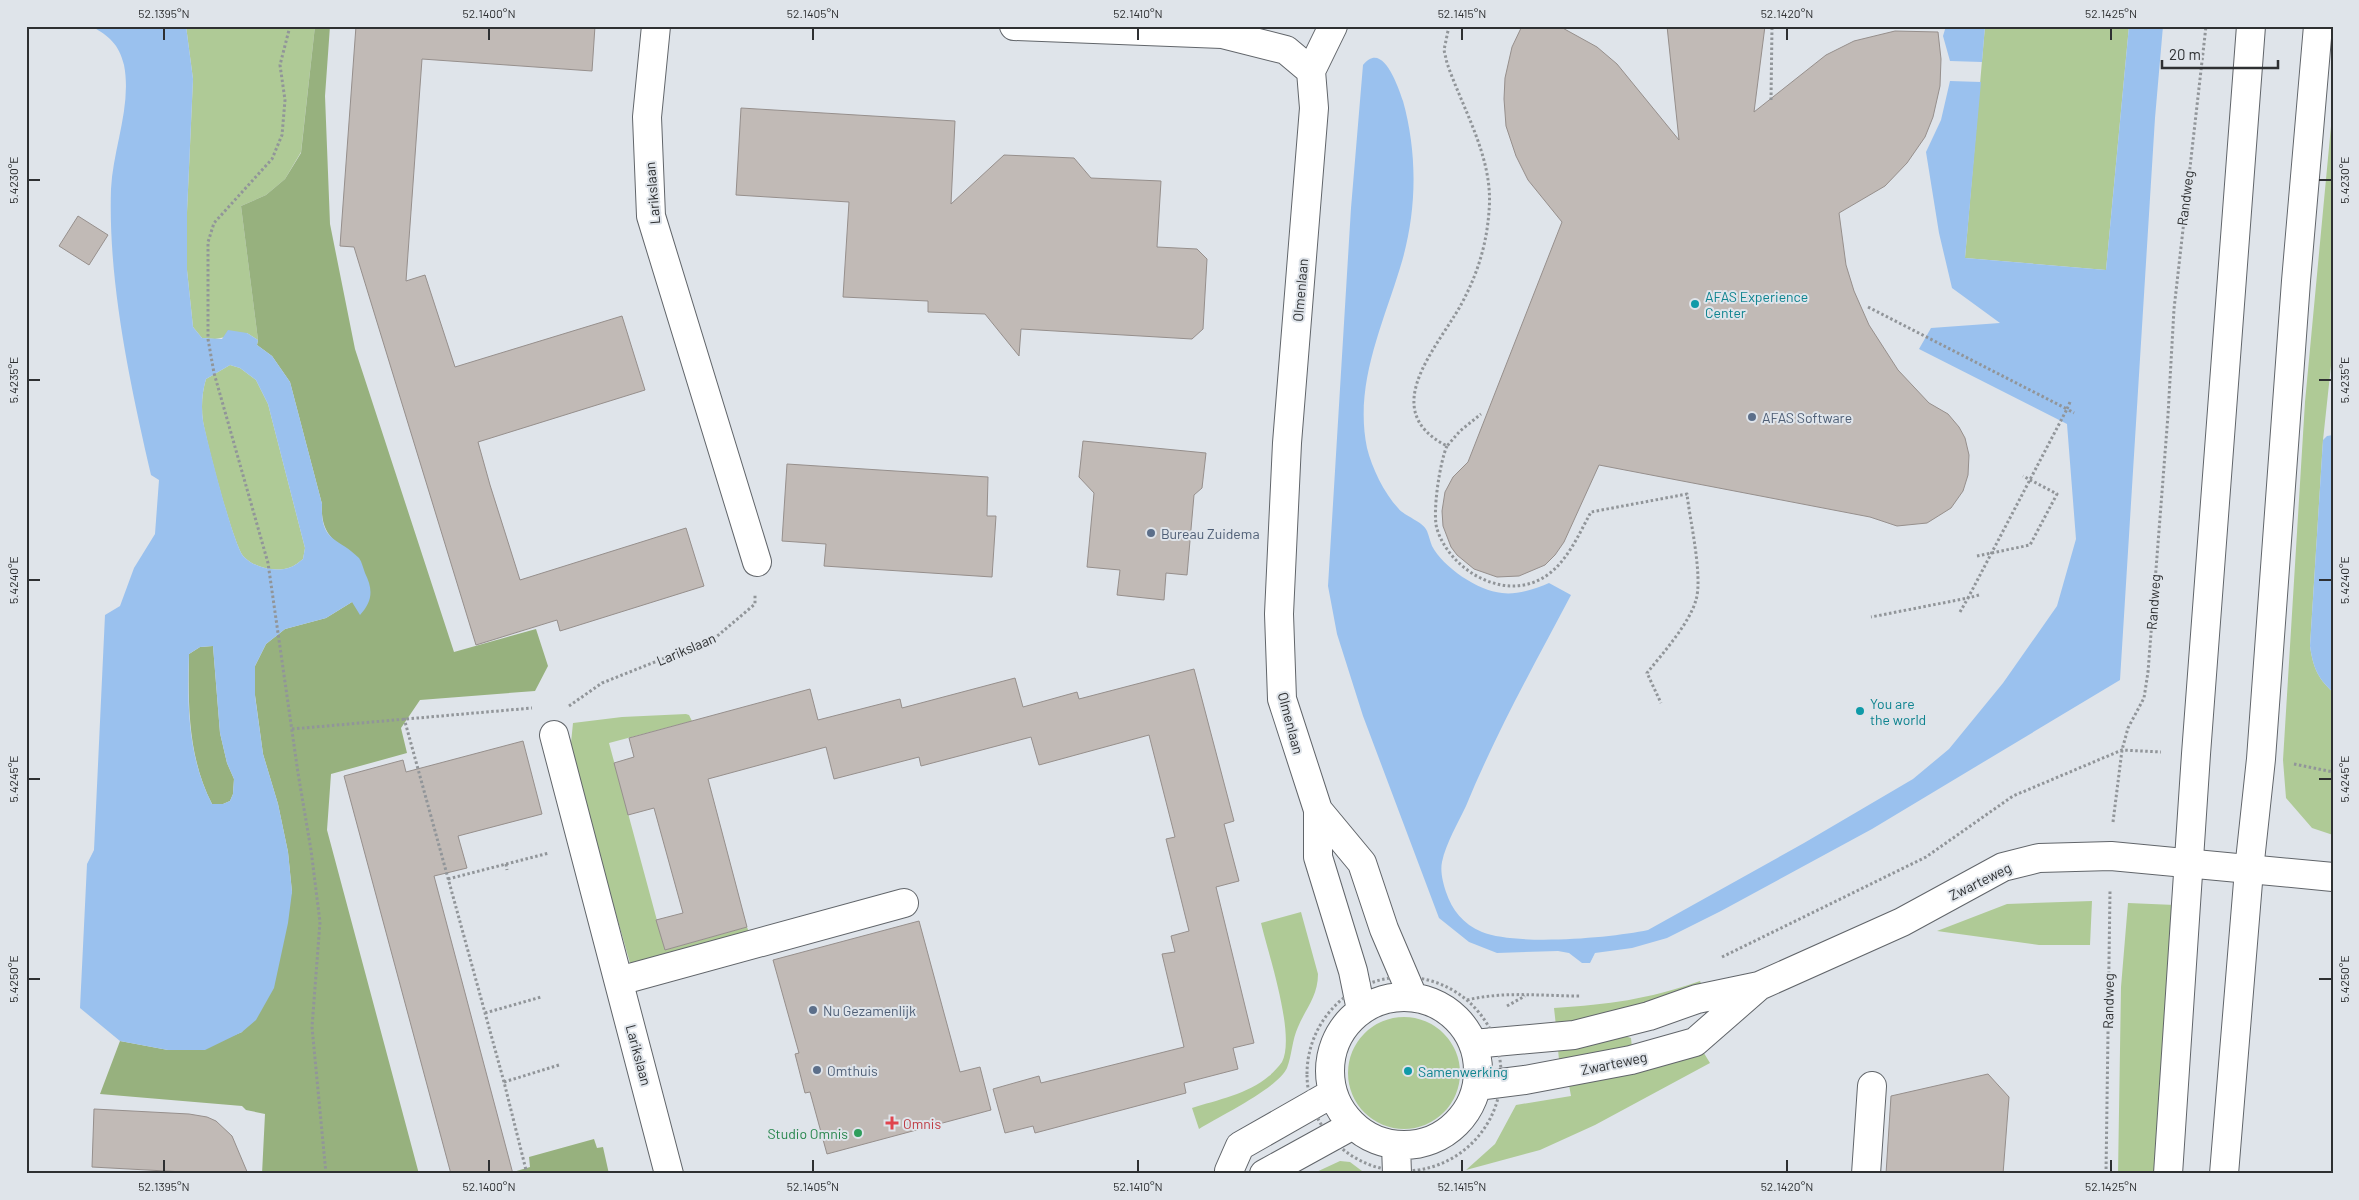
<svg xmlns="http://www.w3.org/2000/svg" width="2359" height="1200" font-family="Barlow,sans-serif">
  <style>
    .green { fill: #afca96 }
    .forest { fill: #97b17e }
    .water { fill: #9ac1ee; fill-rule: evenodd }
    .building { fill: #c1bab6; stroke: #968f8c }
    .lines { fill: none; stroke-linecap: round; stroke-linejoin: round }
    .minor-casing { stroke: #61656a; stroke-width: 30 }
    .major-casing { stroke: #61656a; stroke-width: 30 }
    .path { stroke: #919599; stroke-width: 3; stroke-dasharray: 2.5 2.5; stroke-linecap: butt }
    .minor { stroke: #fff; stroke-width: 28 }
    .major { stroke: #fff; stroke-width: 28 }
    .ticks { fill: none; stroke: #2e3032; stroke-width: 2 }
    .culture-dot { fill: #0f9aa8; stroke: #dfe4ea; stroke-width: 2 }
    .service-dot { fill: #5c6f8a; stroke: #dfe4ea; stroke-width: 2 }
    .health-dot { fill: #e0444e; stroke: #dfe4ea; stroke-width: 2 }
    .leisure-dot { fill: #2e9e5b; stroke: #dfe4ea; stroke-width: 2 }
    .labels { text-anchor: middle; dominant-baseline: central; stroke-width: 4; stroke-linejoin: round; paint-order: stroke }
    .street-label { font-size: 14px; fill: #2e3032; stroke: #dfe4ea }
    .culture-label { font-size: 14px; fill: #0d838f; stroke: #dfe4ea; text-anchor: start }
    .service-label { font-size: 14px; fill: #4e5e75; stroke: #dfe4ea; text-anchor: start }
    .health-label { font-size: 14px; fill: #be3a42; stroke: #dfe4ea; text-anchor: start }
    .leisure-label { font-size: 14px; fill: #27864d; stroke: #dfe4ea; text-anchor: end }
    .neatline { fill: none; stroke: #2e3032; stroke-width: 2 }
    .ticks-label { font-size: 12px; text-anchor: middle; fill: #2e3032 }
  </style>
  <rect width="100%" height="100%" fill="#dfe4ea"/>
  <!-- green -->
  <path class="green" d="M186,26H315L301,152L285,179L266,195L241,206L258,340L247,333L215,339L202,338L193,327L187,270V212L193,79Z
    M1985,26H2129L2106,270L1965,258Z
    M2333,105V347L2323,440L2310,646C2313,666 2317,678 2333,692V835L2312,828L2286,798L2283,760L2305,402Z
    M230,365L240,368L256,380L268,404L305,548L303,559C300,561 295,566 291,567C276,573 255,568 244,557C234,548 206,440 203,421C201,407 202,392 206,379Z
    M686,714L689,715L692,721L609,743L665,950L747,927L749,932L630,963L570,753L573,723L622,717Z
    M2092,901L2090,945H2039L1937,931L2007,904Z
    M2128,903L2175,905L2154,1174H2118L2121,987Z
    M1301,912L1318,974C1318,996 1306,1008 1298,1027C1292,1040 1292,1055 1287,1068C1278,1088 1220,1116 1199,1129L1192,1108C1217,1100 1248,1094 1269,1076C1273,1073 1279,1066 1282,1062C1296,1035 1268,953 1261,923Z
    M1700,981L1702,986L1687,993L1556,1026L1554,1008C1611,1004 1645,1000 1700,981Z
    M1348 1073a56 56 0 1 1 112 0a56 56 0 1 1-112 0Z
    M1625,1036L1631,1038L1632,1048L1559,1060L1558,1049Z
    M1702,1050L1710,1063L1595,1125L1540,1150L1466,1170L1495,1144L1516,1105L1571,1096L1569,1085L1638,1073Z
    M1340,1161L1350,1162L1366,1174H1312Z"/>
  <!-- forest -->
  <path class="forest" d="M315,26H330L325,96L330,224L355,349L454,652L536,629L548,666L535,691L420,700L401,728L407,753L331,774L327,830L419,1174H262L265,1114L246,1110L242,1106L100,1094L120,1041L168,1050L225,1039L242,1032L292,892L288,852L278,804L263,754L255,695V666L266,644L285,629L326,618L352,602L359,559C336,543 320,535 322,504L290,382L272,356L257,345L258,340L241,206L266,195L285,179L301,153Z
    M213,646L220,733L227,763L234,779L233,794L230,801L223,804H212C188,757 188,706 189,654L200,647Z
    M594,1139L597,1148L603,1147L609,1174H506L530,1167L529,1157Z"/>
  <!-- water -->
  <path class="water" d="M91,26H186L193,79L187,212V270L193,327L202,338L222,339L228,330L247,333L258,340L257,345L272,356L290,382L322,504C320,543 339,537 359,558C362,562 363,568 365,573C373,589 373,601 360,615L352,602L326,618L285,629L266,644L255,666V696L263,754L278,804L288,852L292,892L288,923L274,988L256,1020L242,1032L205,1050H168L120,1041L80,1008L87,864L94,850L105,615L120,606L134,568L155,534L159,480L151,475C130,383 108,283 111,189C113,148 132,106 124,65C119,44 109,36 91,26ZM230,365L240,368L256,380L268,404L305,548L303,559C300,561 295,566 291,567C276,573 255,568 244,557C234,548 207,440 203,421C201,407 202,392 206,379ZM213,646L220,733L227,763L234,779L233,794L230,801L223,804H212C188,757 187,706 189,654L200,647Z
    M1946,26H1985L1982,62L1950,61L1943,36Z
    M2129,26H2163L2155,118L2120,680L1872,829L1721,911L1667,938L1632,948L1595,953L1590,963H1582L1569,953L1558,951L1497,953L1469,942L1439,918L1363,716L1337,634L1328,586L1351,208L1363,65C1383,40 1398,87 1403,101C1418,155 1417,214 1400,268C1382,327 1354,385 1367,448C1372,468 1384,493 1398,508C1405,517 1423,521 1427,531C1429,536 1430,541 1432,546C1443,567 1478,591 1502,593C1517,595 1535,589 1549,583L1571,595C1534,665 1496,733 1466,806C1458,823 1446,843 1442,862C1440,871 1443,883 1446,892C1452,910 1463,924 1482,932C1517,946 1611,938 1648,930L1804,843L1913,779L1949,749L2003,683L2057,606L2076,539L2067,424L1919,349L1931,328L2000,323L1952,288L1939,233L1926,152L1941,120L1950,81L1981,82L1965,258L2106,270Z
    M2333,435V692C2317,678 2313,666 2310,646L2323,440L2327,436Z"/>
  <!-- building -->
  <path class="building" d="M356,26H595L592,71L422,59L406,281L425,275L455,367L622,316L645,390L478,442L490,485L520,580L686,528L704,586L560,631L557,620L476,645L354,247L340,246Z
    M1522,26H1559L1597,47L1617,64L1679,140L1667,26H1765L1754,112L1826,55L1854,41L1895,31L1938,32L1941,59L1940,86L1933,117L1925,137L1907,163L1885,186L1839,213L1846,265L1854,291L1869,325L1898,370L1929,403L1948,414L1959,427L1965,438L1969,455L1968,475L1963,491L1951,508L1927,523L1897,526L1870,517L1599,465L1564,542L1555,555L1545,565L1519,576L1497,577L1474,569L1457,555L1451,547L1443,526L1442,511L1445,492L1453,477L1468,462L1562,222L1528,180L1516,156L1506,126L1504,99L1505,78L1512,47Z
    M741,108L955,121L951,204L1004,155L1074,158L1091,178L1161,181L1157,247L1197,249L1207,259L1203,329L1192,339L1021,329L1019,356L985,314L928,312V301L843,297L849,202L736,195Z
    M78,216L108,235L89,265L59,246Z
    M1083,441L1206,453L1202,488L1194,495L1187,575L1166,573L1164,600L1117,595L1120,570L1087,567L1094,493L1079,477Z
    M787,464L988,477L987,516H996L992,577L824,566L826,544L782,541Z
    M1194,669L1234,821L1224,824L1239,881L1216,887L1254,1043L1233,1048L1238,1069L1184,1083L1186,1093L1035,1133L1033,1126L1005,1133L993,1089L1039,1076L1041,1083L1184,1047L1162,954L1175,952L1171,936L1189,931L1166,839L1175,837L1149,735L1039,765L1031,737L921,766L919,757L834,779L826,747L708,779L747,927L665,950L656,920L683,913L654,808L628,815L614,763L634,757L629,738L810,689L818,720L900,699L902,708L1015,678L1023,707L1077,692L1079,699Z
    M523,741L542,814L458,836L467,868L434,876L513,1174H451L344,776L403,760L406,772Z
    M919,921L960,1072L980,1067L991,1110L827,1154L810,1092L805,1093L795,1054L799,1053L773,960Z
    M1988,1074L2009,1097L2003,1174H1886L1891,1096Z
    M94,1109L189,1114L207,1117L216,1121L232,1136L248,1174H184V1172L92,1167Z"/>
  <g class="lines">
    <!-- minor casing -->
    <g class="minor-casing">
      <path id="minor" d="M656,26L647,117L651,216L757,562
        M1014,26L1222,34L1286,50L1311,71L1314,108L1287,443L1279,614L1282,699L1318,810L1362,863L1384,929L1413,997
        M1311,71L1333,26
        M554,735L669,1174
        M1318,810V857L1353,971L1361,1010
        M619,981L904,903
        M1330 1071a74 74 0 1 1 148 0a74 74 0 1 1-148 0Z
        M1473,1044L1574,1035L1649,1016L1697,999L1759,986L1902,922L2003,867L2039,858L2111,856L2333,877
        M1477,1086L1525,1080L1631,1060L1695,1042L1758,987
        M1396,1145L1397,1174
        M1229,1171L1240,1146L1333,1093
        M1264,1174L1353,1125
        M1866,1174L1872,1086"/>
    </g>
    <!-- major casing -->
    <g class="major-casing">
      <path id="major" d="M2168,1174L2196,754L2251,26
        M2224,1174L2249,870L2261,759L2296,281L2318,26"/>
    </g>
    <!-- path -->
    <path class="path" d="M290,26L280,65L285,100L282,135L272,159L214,223L208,242V339L214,373L268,563L298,773L311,850L320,922L312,1027L326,1174
      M1449,26L1444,50L1447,63C1463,110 1494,159 1489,211C1487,241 1479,269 1466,295C1445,341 1372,408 1447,446L1460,431L1481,414
      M1890,26L1892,28
      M1771,100L1772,26
      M1868,307L2067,409L1968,598L1871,617
      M2070,402L2067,409L2074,413
      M1447,446C1440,461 1432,513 1437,529C1451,573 1510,605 1550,573C1569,558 1580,532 1591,512L1687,494C1690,521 1703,576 1696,600C1689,624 1663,653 1647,673L1661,703
      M1977,556L2030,545L2057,494L2023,476
      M1960,612L1968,598L1979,595
      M569,706L602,683L715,638L755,604V595
      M404,718L504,1082L527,1174
      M292,729L532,708
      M2294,764L2333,772
      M2113,822L2122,750L2128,728L2144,698L2148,672L2168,415L2174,309L2206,26
      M506,864L507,870
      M448,879L549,853
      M1722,957L1926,857L2013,796L2122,750L2161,752
      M1307 1074a97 97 0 1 1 194 0a97 97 0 1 1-194 0Z
      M1467,1000C1504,991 1541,996 1580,996
      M1507,1006L1525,996
      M485,1013L541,997
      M504,1082L559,1065
      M2106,1174L2110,891"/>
    <!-- minor -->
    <use href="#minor" class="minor"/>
    <!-- major -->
    <use href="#major" class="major"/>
  </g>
  <!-- ticks -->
  <path class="ticks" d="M164,28V40M489,28V40M813,28V40M1138,28V40M1462,28V40M1787,28V40M2111,28V40M28,180H40M2319,180H2332M28,380H40M2319,380H2332M28,580H40M2319,580H2332M28,779H40M2319,779H2332M28,979H40M2319,979H2332M164,1160V1172M489,1160V1172M813,1160V1172M1138,1160V1172M1462,1160V1172M1787,1160V1172M2111,1160V1172"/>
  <!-- markers -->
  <g class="culture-dot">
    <circle cx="1695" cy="304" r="5"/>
    <circle cx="1860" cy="711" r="5"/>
    <circle cx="1408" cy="1071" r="5"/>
  </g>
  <g class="service-dot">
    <circle cx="1752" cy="417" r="5"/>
    <circle cx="1151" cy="533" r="5"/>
    <circle cx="813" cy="1010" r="5"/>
    <circle cx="817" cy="1070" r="5"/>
  </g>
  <path class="health-dot" d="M889.5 1115.5h5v5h5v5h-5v5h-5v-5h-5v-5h5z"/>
  <circle class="leisure-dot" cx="858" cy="1133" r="5"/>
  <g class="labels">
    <!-- street labels -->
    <g class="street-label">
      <text transform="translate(652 193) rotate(-95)">Larikslaan</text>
      <text transform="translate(2185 198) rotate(-83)">Randweg</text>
      <text transform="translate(1300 290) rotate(-85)">Olmenlaan</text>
      <text transform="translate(2153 602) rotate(-86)">Randweg</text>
      <text transform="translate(686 649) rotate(-23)">Larikslaan</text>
      <text transform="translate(1291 723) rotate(75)">Olmenlaan</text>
      <text transform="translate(1980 881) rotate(-26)">Zwarteweg</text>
      <text transform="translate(2108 1001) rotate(-89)">Randweg</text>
      <text transform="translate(639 1055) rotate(75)">Larikslaan</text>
      <text transform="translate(1614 1063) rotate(-12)">Zwarteweg</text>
    </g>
    <!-- culture labels -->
    <g class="culture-label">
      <text x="1705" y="296">AFAS Experience<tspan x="1705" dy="16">Center</tspan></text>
      <text x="1870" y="703">You are<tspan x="1870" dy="16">the world</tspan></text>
      <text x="1418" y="1071">Samenwerking</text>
    </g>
    <!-- service labels -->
    <g class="service-label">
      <text x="1762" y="417">AFAS Software</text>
      <text x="1161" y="533">Bureau Zuidema</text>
      <text x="823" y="1010">Nu Gezamenlijk</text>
      <text x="827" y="1070">Omthuis</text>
    </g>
    <!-- health labels -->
    <g class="health-label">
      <text x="903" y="1123">Omnis</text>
    </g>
    <!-- leisure labels -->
    <g class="leisure-label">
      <text x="848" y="1133">Studio Omnis</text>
    </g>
  </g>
  <!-- border -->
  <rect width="2359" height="1200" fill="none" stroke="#dfe4ea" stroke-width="55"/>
  <!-- scale -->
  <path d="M2162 60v8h116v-8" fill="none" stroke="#2e3032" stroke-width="2.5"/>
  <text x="2169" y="60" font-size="15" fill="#2e3032" stroke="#dfe4ea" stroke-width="4" paint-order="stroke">20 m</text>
  <rect x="28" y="28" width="2304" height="1144" class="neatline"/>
  <g class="ticks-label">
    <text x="164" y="18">52.1395°N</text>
    <text x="489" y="18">52.1400°N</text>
    <text x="813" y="18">52.1405°N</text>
    <text x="1138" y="18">52.1410°N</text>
    <text x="1462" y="18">52.1415°N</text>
    <text x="1787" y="18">52.1420°N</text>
    <text x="2111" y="18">52.1425°N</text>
    <text transform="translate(2345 180) rotate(-90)" y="4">5.4230°E</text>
    <text transform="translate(14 180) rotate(-90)" y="4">5.4230°E</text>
    <text transform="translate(2345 380) rotate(-90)" y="4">5.4235°E</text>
    <text transform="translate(14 380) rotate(-90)" y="4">5.4235°E</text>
    <text transform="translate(2345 580) rotate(-90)" y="4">5.4240°E</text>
    <text transform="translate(14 580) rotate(-90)" y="4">5.4240°E</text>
    <text transform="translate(2345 779) rotate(-90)" y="4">5.4245°E</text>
    <text transform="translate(14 779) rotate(-90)" y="4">5.4245°E</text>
    <text transform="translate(2345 979) rotate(-90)" y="4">5.4250°E</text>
    <text transform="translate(14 979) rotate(-90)" y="4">5.4250°E</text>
    <text x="164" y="1191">52.1395°N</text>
    <text x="489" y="1191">52.1400°N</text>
    <text x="813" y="1191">52.1405°N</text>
    <text x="1138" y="1191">52.1410°N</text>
    <text x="1462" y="1191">52.1415°N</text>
    <text x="1787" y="1191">52.1420°N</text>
    <text x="2111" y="1191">52.1425°N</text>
  </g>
</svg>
